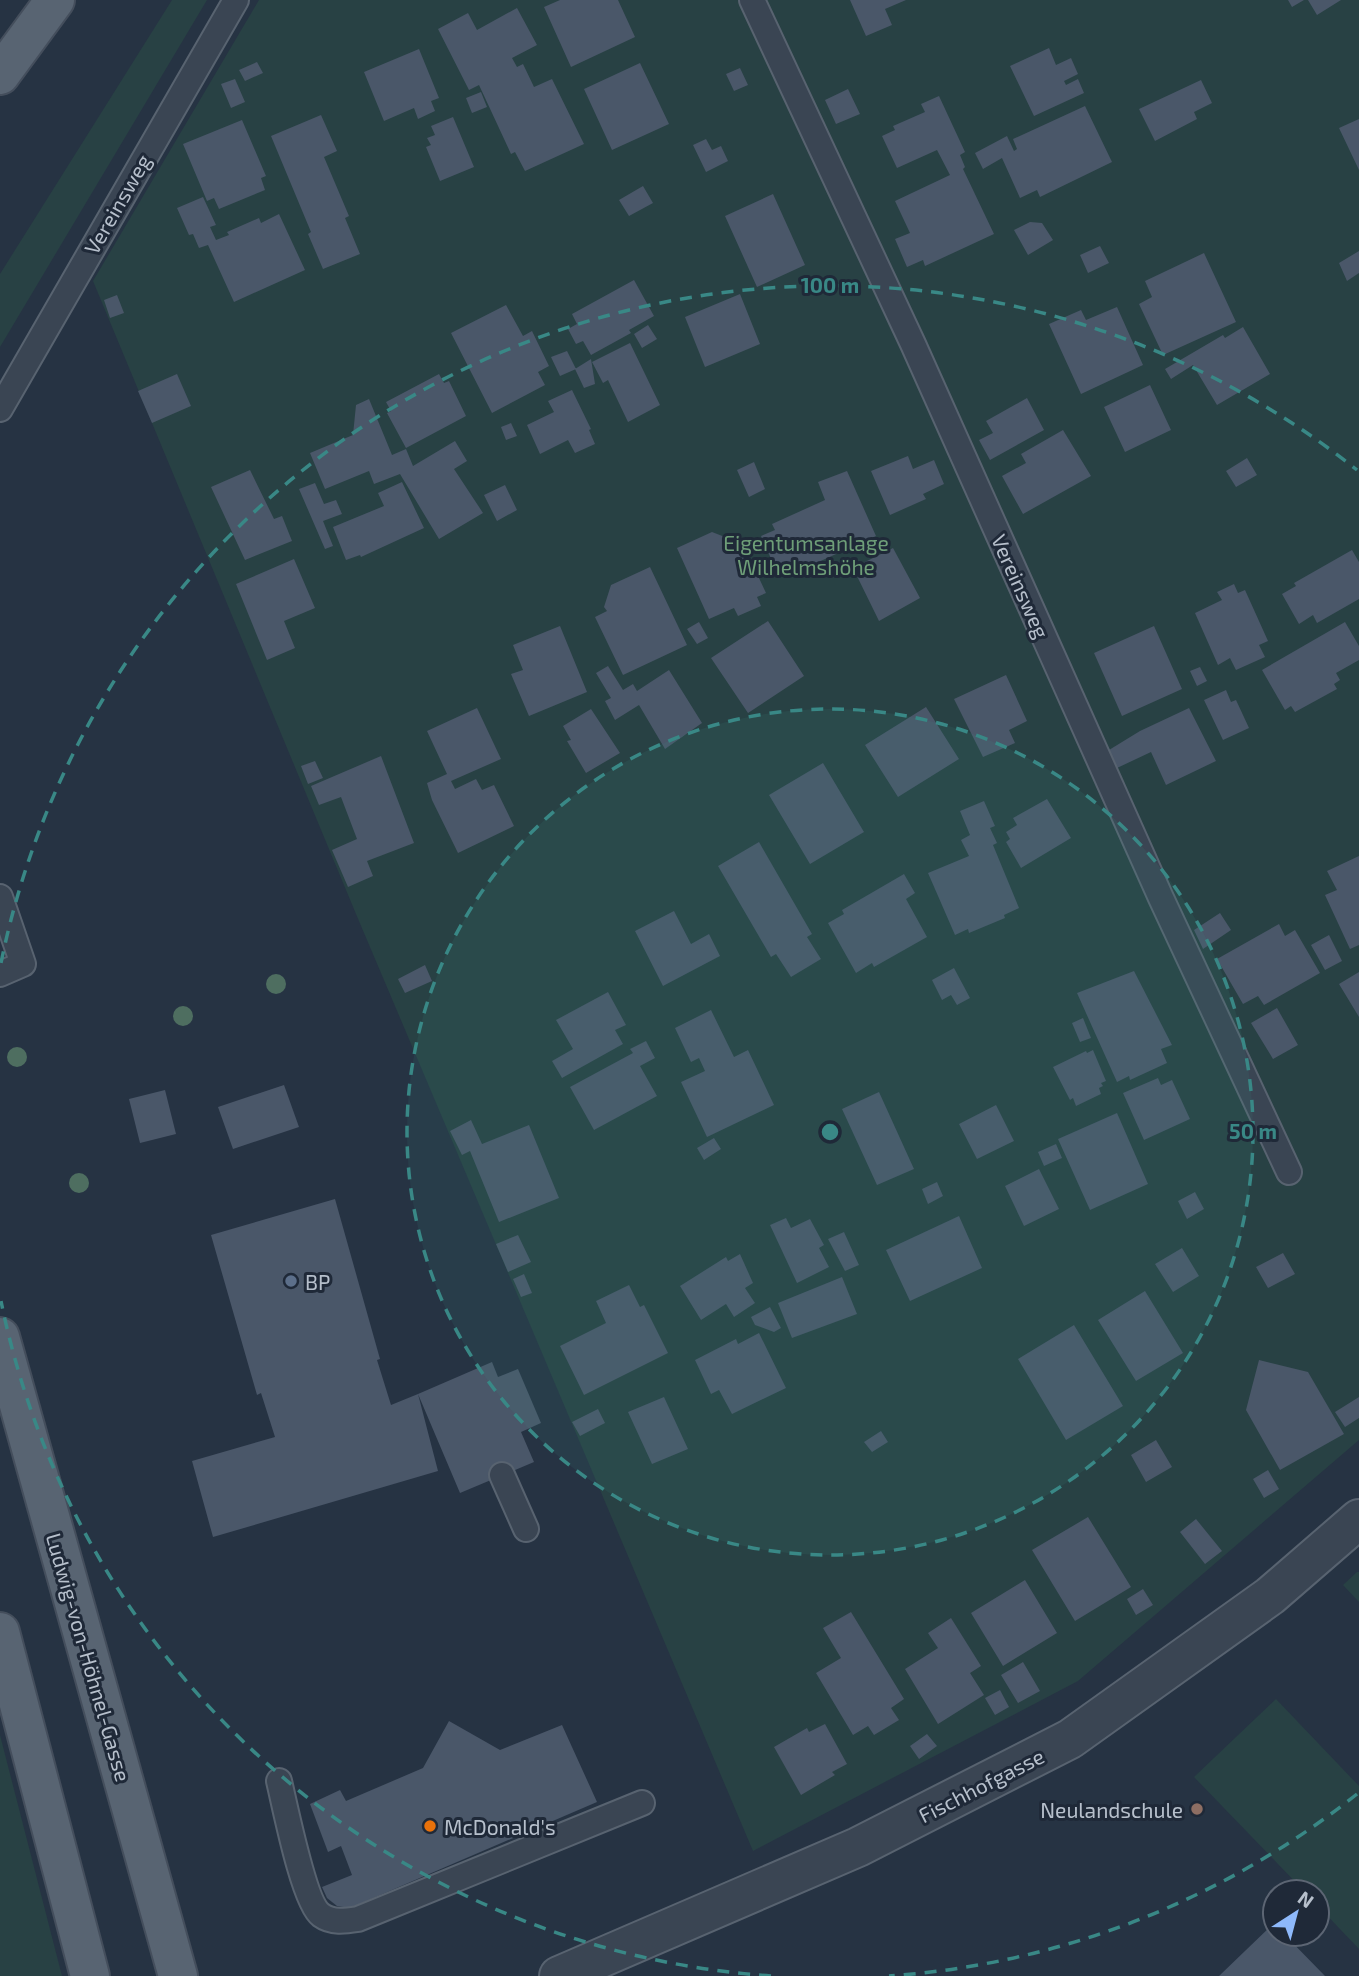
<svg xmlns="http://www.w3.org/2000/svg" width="1359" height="1976" font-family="'Exo 2',sans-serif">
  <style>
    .green { fill: #284144 }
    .building { fill: #4a5769 }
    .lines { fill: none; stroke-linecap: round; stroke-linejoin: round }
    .lane-casing { stroke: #586370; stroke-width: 28 }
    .street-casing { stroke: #586370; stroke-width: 42 }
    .primary-casing { stroke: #444e5c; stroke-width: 42 }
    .lane { stroke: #3a4553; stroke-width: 24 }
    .street { stroke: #3a4553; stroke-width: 38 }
    .primary { stroke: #586472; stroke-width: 38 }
    .tree { fill: #4e6e60 }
    .ring { fill: none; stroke: #398886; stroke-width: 3.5; stroke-dasharray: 12 9 }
    .service-dot { fill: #5c6f8a; stroke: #1f2938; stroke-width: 2.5 }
    .education-dot { fill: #8d6e63; stroke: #1f2938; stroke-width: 2.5 }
    .food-dot { fill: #e8710a; stroke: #1f2938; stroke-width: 2.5 }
    .labels { text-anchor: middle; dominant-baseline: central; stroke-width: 6; stroke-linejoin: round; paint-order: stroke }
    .street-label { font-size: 21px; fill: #b7c0cc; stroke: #1f2938 }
    .park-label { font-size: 21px; fill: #6e9e78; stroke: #1f2938 }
    .poi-label { font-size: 21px; fill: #b7c0cc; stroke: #1f2938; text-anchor: start }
    .centre { fill: #398886; stroke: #1f2938; stroke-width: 3.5 }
    .ring-label { font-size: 21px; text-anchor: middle; font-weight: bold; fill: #398886; stroke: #1f2938; stroke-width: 6; stroke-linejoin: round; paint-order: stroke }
  </style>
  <rect width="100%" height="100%" fill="#263343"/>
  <!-- green -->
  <path class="green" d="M172,0H207L0,347V274Z
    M259,0H1359V1440L1078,1681L753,1851L356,914L93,281Z
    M1357,1572H1359V1602L1343,1585Z
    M1276,1699L1359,1786V1949L1317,1905V1892H1305L1194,1777Z
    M0,1735L62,1976H0Z"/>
  <!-- building -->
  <path class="building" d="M560,0H618L635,37L571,67L544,7Z
    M850,0H906L885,9L892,25L866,36Z
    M1288,0H1304L1292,7Z
    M1308,0H1341L1317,15Z
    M517,8L537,45L512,58L517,67L523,64L534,87L552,79L584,144L525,171L515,152L511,154L479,85L469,90L438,29L468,13L477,30Z
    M1049,48L1056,65L1071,58L1078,74L1064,81L1066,85L1078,79L1084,93L1034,116L1010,66Z
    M419,49L439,98L431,101L435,111L418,119L414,108L384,121L364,72Z
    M257,62L263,73L245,81L239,70Z
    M640,63L669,124L612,150L584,89Z
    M740,68L748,85L734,91L726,74Z
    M235,79L245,102L231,108L221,84Z
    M1201,80L1212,103L1194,112L1197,119L1155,141L1139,109Z
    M848,89L860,114L836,124L825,100Z
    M481,92L487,107L472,113L466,98Z
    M939,96L965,152L960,155L965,167L963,169L994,234L925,266L923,260L907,267L895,239L910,233L895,201L950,175L937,150L897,168L882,136L895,130L893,126L925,112L921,104Z
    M1085,106L1112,162L1040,197L1037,190L1020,198L1002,158L983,169L975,153L1007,136L1014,151L1017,149L1013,139Z
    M321,115L337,151L324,157L349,216L345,218L360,254L323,269L308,234L311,232L271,136Z
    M453,117L474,167L440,181L426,147L431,145L427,138L435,135L431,126Z
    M1359,119V170L1339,128Z
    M242,120L266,176L261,178L265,190L219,209L214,198L207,201L183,144Z
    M706,139L712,150L721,146L728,161L706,172L693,145Z
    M643,186L653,203L629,216L619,200Z
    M773,194L805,265L757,287L725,216Z
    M203,197L216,225L210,227L216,240L229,235L227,232L259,218L261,223L279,214L305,270L234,302L208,245L199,248L193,234L189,235L177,208Z
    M1030,222L1042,223L1053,240L1028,255L1014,230Z
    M1100,246L1109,263L1088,273L1080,255Z
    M1359,251V273L1347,281L1339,263Z
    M1204,253L1236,322L1163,355L1139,304L1152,297L1145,281Z
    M634,280L654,316L629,330L631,333L591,355L583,341L576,344L568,329L577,324L572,314Z
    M740,294L760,344L705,367L685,317Z
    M117,295L124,313L110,318L104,300Z
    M506,305L523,336L532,331L549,366L538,372L545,385L492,413L451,333Z
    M1117,307L1143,365L1081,394L1049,324L1081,310L1086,320Z
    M648,325L657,339L642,348L634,334Z
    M1243,327L1270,374L1217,405L1193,365L1171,379L1165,369L1223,335L1225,338Z
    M630,343L660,405L628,422L608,380L603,383L592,362Z
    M567,351L576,369L560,376L551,357Z
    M591,359L595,384L584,388L575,369Z
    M177,374L191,406L152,423L138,391Z
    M439,374L444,383L449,381L466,416L406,448L387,413L391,411L386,402Z
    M1150,385L1171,430L1125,452L1104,407Z
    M572,390L591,429L589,430L595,444L575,453L568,440L540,454L527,425L554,412L548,401Z
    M1027,398L1044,430L990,460L979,440L993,433L986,421Z
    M369,399L392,455L406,449L413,466L455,441L467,461L454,469L483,513L439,539L400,474L374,484L369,471L325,489L310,453L353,435L356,405Z
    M511,423L517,436L506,440L501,427Z
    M1063,430L1091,476L1023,514L1002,476L1026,463L1021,454Z
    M908,456L913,469L934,460L944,484L923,494L926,499L890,515L871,471Z
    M1247,458L1257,475L1236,487L1226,471Z
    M754,462L765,489L749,497L737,470Z
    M250,470L274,519L282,516L292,541L245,560L211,487Z
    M847,471L876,536L794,573L790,564L776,570L761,536L775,530L772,524L825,500L818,482Z
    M402,482L424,528L361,557L360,555L346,560L333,527L384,506L378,493Z
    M315,483L324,504L336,500L342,514L323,521L333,546L325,549L299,489Z
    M505,485L517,510L497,521L484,495Z
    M712,532L730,539L739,535L766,593L757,597L761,606L738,616L734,608L709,619L677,548Z
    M893,548L920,598L879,621L853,568Z
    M1352,550L1359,562V599L1317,623L1313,615L1299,624L1282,594L1296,586L1294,583Z
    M294,559L315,608L284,621L295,648L267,660L236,584Z
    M650,567L687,645L623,675L595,617L607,611L604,607L611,585Z
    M1234,584L1238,593L1245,590L1268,641L1259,645L1265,657L1236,670L1230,658L1218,665L1195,613L1222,600L1217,592Z
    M768,621L804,676L748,713L711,658Z
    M699,622L708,638L697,644L687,629Z
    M1345,622L1359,646V660L1336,673L1340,680L1334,684L1337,689L1295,712L1291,706L1285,710L1262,670Z
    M560,626L587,692L529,716L511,674L523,670L513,645Z
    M1154,626L1182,689L1122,716L1094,653Z
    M608,666L623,690L633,684L637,691L669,670L702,723L665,749L639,705L615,720L605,701L611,698L596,673Z
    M1200,667L1207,681L1197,686L1190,671Z
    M1006,675L1027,721L1009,730L1015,743L983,757L954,699Z
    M1226,690L1231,702L1236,700L1249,728L1223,740L1204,700Z
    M926,707L959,759L898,797L865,745Z
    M477,708L501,759L451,781L455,789L476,779L482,790L494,785L514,826L458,853L432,800L427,783L447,774L427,731Z
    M1189,708L1216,761L1166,785L1151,752L1117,768L1109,750L1140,731Z
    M591,709L620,753L586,773L567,741L571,740L563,726Z
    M381,756L414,843L367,861L373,876L348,887L332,850L357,839L341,797L319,805L311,786Z
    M315,761L323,778L308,784L301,766Z
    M823,763L864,832L810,864L769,795Z
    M1047,799L1071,838L1021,868L1006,842L1010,839L1006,832L1017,825L1013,818Z
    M984,801L995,826L990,828L997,843L993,845L1019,908L1004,915L1005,918L969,933L968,929L955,935L928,873L969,856L961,840L970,835L960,811Z
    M759,842L812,934L807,937L821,959L791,977L776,954L771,957L718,866Z
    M1359,856V945L1350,949L1325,895L1337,890L1327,871Z
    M904,874L915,893L906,899L927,937L874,967L872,963L856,973L828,923L844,914L842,910Z
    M674,911L691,944L709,934L720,956L663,986L635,931Z
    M1220,913L1231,930L1203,949L1194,930Z
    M1279,924L1285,936L1295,930L1320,973L1264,1005L1258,996L1243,1004L1217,959Z
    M1329,935L1342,961L1325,970L1311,945Z
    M425,965L432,981L405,993L398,979Z
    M954,968L970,998L957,1005L951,995L942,1000L932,980Z
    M1134,971L1172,1045L1161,1049L1167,1063L1130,1080L1129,1076L1117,1082L1077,993Z
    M1359,972V1017L1339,984Z
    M608,992L626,1025L615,1030L623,1044L562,1078L552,1061L573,1049L556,1020Z
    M1277,1008L1298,1045L1273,1059L1251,1023Z
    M711,1010L734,1057L748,1050L774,1105L707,1137L681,1082L705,1071L699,1058L691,1062L675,1028Z
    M1083,1018L1091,1038L1080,1042L1072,1023Z
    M646,1041L655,1058L640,1066L657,1096L594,1130L570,1087L633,1053L630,1049Z
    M1093,1050L1106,1081L1101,1083L1103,1086L1099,1088L1101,1094L1076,1106L1073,1098L1070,1100L1053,1067L1086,1051L1087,1053Z
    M1158,1078L1161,1085L1172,1080L1190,1119L1144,1140L1123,1093Z
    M284,1085L299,1127L233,1149L218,1107Z
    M165,1090L176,1134L140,1143L129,1099Z
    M879,1092L914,1169L877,1185L842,1109Z
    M996,1105L1014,1141L977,1159L959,1124Z
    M1117,1113L1148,1184L1090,1210L1058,1139Z
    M471,1120L482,1144L529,1125L559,1198L499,1222L470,1151L462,1155L450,1131Z
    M714,1138L721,1149L704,1160L697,1148Z
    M1056,1144L1062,1158L1044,1166L1038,1152Z
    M1039,1169L1059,1209L1024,1226L1005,1186Z
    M937,1182L943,1196L928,1204L922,1189Z
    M1195,1192L1204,1209L1187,1219L1178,1201Z
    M335,1199L380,1359L377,1360L391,1405L418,1394L438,1471L213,1537L192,1461L275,1437L261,1393L257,1395L211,1235Z
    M959,1216L982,1268L910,1301L886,1250Z
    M786,1218L791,1228L810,1219L824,1245L819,1248L829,1267L797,1283L770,1225Z
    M844,1232L859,1265L845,1271L828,1239Z
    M518,1235L531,1262L508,1272L496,1244Z
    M1182,1248L1199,1276L1173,1292L1155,1264Z
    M1283,1253L1295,1274L1268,1288L1256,1267Z
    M740,1254L753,1283L745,1288L755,1303L734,1317L726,1304L701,1320L680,1286L726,1257L728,1261Z
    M524,1274L532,1293L521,1297L513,1279Z
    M842,1277L857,1314L792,1338L778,1303Z
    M629,1285L640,1307L644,1305L668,1353L584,1395L560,1346L606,1323L596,1301Z
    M1145,1291L1183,1353L1136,1381L1098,1320Z
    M770,1307L781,1328L774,1332L755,1325L751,1317Z
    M1074,1325L1123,1406L1066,1440L1018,1359Z
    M759,1333L786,1388L732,1414L719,1390L711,1394L695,1360L736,1339L738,1344Z
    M1259,1360L1308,1372L1344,1434L1280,1470L1246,1410Z
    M492,1362L498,1377L518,1369L541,1423L521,1432L534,1462L460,1493L418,1394Z
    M664,1397L688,1449L652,1464L628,1412Z
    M1359,1397V1418L1345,1427L1335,1412Z
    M598,1409L605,1423L580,1436L572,1422Z
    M881,1431L888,1442L872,1452L864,1442Z
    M1156,1440L1172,1467L1146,1482L1131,1455Z
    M1268,1470L1279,1489L1264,1498L1253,1479Z
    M1088,1517L1131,1587L1075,1621L1032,1550Z
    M1196,1519L1222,1551L1205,1564L1180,1532Z
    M1025,1580L1057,1633L1003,1666L971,1613Z
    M1143,1589L1153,1605L1136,1615L1127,1599Z
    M851,1612L904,1699L891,1708L899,1720L874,1735L868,1726L853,1735L816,1673L841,1658L823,1628Z
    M951,1618L981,1666L970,1673L984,1695L938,1724L905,1669L938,1648L928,1633Z
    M1023,1662L1040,1691L1018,1703L1001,1675Z
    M1000,1690L1009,1707L995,1715L985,1698Z
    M449,1721L500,1750L562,1725L597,1802L350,1908L337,1906L327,1898L322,1887L352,1875L341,1846L328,1852L310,1804L340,1790L346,1801L423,1768Z
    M825,1724L847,1764L832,1772L835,1775L801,1795L774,1747L807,1728L809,1732Z
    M927,1734L937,1746L919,1759L910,1746Z
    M1274,1923L1275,1934H1284L1325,1976H1219Z"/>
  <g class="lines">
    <!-- lane casing -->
    <g class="lane-casing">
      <path id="lane" d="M752,0L913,344L1161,898L1289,1172
        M0,409L236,0
        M0,897L23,964L0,974
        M502,1475L526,1529
        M279,1781C285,1806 304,1903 321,1915C332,1923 345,1921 358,1919L642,1803"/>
    </g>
    <!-- street casing -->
    <g class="street-casing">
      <path id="street" d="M559,1976L858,1847L1070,1739L1270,1596L1359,1519"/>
    </g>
    <!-- primary casing -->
    <g class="primary-casing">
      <path id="primary" d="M0,75L55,0
        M0,1337L178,1976
        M0,1632L90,1976"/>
    </g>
    <!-- lane -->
    <use href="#lane" class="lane"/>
    <!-- street -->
    <use href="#street" class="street"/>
    <!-- primary -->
    <use href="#primary" class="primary"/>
  </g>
  <!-- trees -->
  <g class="tree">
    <circle cx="276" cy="984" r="10"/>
    <circle cx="183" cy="1016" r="10"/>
    <circle cx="17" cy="1057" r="10"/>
    <circle cx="79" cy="1183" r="10"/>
  </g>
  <!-- distance rings -->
  <circle cx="830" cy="1132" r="423" fill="#398886" fill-opacity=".12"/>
  <g class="ring">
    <circle cx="830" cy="1132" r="423"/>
    <path d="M1357 1794A846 846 0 0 1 889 1976M771 1976A846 846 0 0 1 1 1301M1 963A846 846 0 0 1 1357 470"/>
  </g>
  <!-- markers -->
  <circle class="service-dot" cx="291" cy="1281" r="7"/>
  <circle class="education-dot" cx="1197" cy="1809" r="7"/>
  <circle class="food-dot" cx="430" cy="1826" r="7"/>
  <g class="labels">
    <!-- street labels -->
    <g class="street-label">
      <text transform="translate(117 204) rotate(-60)">Vereinsweg</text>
      <text transform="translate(1021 586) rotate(66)">Vereinsweg</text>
      <text transform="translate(89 1657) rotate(74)">Ludwig-von-Höhnel-Gasse</text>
      <text transform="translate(981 1785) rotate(-27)">Fischhofgasse</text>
    </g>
    <!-- park labels -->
    <g class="park-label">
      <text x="806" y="542">Eigentumsanlage<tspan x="806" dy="24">Wilhelmshöhe</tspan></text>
    </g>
    <!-- poi labels -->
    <g class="poi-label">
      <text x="305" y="1281">BP</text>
      <text x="1183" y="1809" text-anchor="end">Neulandschule</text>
      <text x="444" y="1826">McDonald's</text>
    </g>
  </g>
  <circle cx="830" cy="1132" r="10" class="centre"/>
  <g class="ring-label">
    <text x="830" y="293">100 m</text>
    <text x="1253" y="1139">50 m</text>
  </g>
  <!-- north arrow -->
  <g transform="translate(1296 1913) rotate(36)"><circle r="33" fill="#1f2938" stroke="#5c6573" stroke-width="2"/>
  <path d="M0-5L12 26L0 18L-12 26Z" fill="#8eb9fb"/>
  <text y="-10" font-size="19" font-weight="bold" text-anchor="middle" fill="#b7c0cc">N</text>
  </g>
</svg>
